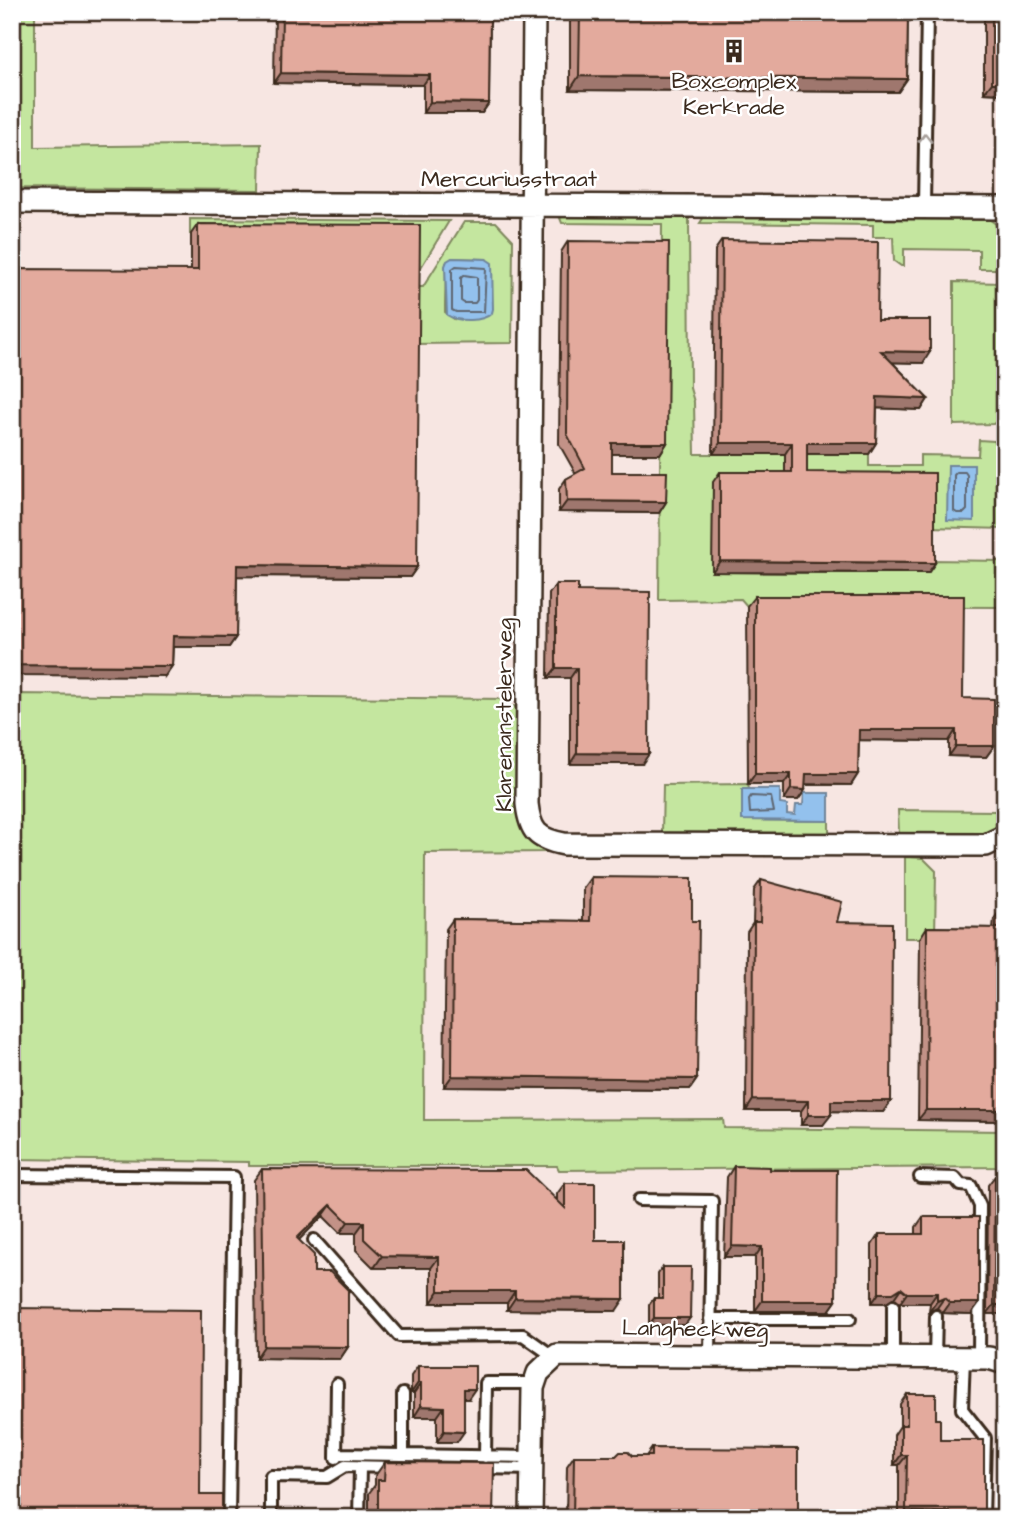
<svg xmlns="http://www.w3.org/2000/svg" width="1017" height="1530" font-family="'Architects Daughter',sans-serif">
  <style>
    .built { fill: #f7e6e2 }
    .green { fill: #c4e69f; stroke: #80885e; stroke-width: 2; fill-rule: evenodd }
    .water { fill: #93c1ed; stroke: #70859a; stroke-width: 2 }
    .lines { fill: none; stroke-linecap: round; stroke-linejoin: round }
    .shore { stroke: #5e6671; stroke-width: 2 }
    .lane-casing { stroke: #3b2a1e; stroke-width: 16 }
    .street-casing { stroke: #3b2a1e; stroke-width: 26 }
    .lane { stroke: #fff; stroke-width: 10 }
    .street { stroke: #fff; stroke-width: 21 }
    .wall { fill: #c39287; stroke: #3b2a1e; stroke-width: 2 }
    .shaded-wall { fill: #9f776e; stroke: #3b2a1e; stroke-width: 2 }
    .building { fill: #e3aa9d; stroke: #3b2a1e; stroke-width: 2 }
    .oneway { stroke: #a79f9a }
    .labels { text-anchor: middle; dominant-baseline: central; stroke-width: 5; stroke-linejoin: round; paint-order: stroke }
    .poi-label { font-size: 23px; fill: #3b2a1e; stroke: #fff }
    .street-label { font-size: 23px; fill: #3b2a1e; stroke: #fff }
  </style>
  <rect width="100%" height="100%" fill="#fff"/>
  <filter id="ink" filterUnits="userSpaceOnUse"><feTurbulence type="fractalNoise" baseFrequency=".0143" numOctaves="2"/><feDisplacementMap in="SourceGraphic" scale="14" xChannelSelector="R" yChannelSelector="G"/><feConvolveMatrix kernelMatrix="1 2 1 2 8 2 1 2 1" color-interpolation-filters="sRGB"/></filter>
  <g filter="url(#ink)">
    <!-- built -->
    <path class="built" d="M12,12H1005V1518H12V1159L249,1162L250,1166L424,1120L425,853L546,851L526,836L517,817L516,711L506,708V699L12,697Z"/>
    <!-- green -->
    <path class="green" d="M12,12H35V147L261,144L260,190L12,188Z
      M565,216L689,218L690,388L694,402L695,454H785V483L712,572L927,573L928,560L1005,561V811C1002,820 998,828 989,832C974,839 918,834 899,834L898,810L997,811L1000,808L999,607L747,606L741,599L659,600L662,224L562,223L560,218Z
      M704,217L990,220L1005,230V269H979V250L904,249V266H901L894,261L893,237H873V225L700,223Z
      M190,219L449,221L417,274L413,236L190,234Z
      M464,222H496L513,240L512,343L412,344V287H423ZM452,258L486,259L454,319L445,312V305L446,263Z
      M954,282L1005,283V416L993,424L954,425Z
      M979,440L994,441L1005,450V529L928,527L800,483V454H869V466H920V455L978,456Z
      M12,694L506,699L507,707L515,706L516,711L517,817C523,834 531,844 548,852L425,853L424,1120L723,1119L724,1128L1005,1131V1167L559,1170L557,1166H249V1162L12,1159Z
      M748,784L749,789H742V820L829,821V834L662,833L663,785Z
      M905,857L923,858L936,871L935,938H905Z"/>
    <!-- water -->
    <path class="water" d="M452,258L486,259L492,263L493,309L492,313C483,322 457,322 447,315L445,266L447,261Z
      M948,465H974V521L947,520Z
      M742,789H780V804L787,805V814L795,815L796,805H803L804,793H829V821L742,820Z"/>
    <g class="lines">
      <!-- shore -->
      <path class="shore" d="M456,266L486,268L484,312H456L452,310V269Z
        M464,275L477,277V300L475,303H464L461,301V278Z
        M957,472H965L967,475V510L964,513H957L954,511V475Z
        M751,796L771,797L774,812L750,813L749,799Z"/>
      <!-- lane casing -->
      <g class="lane-casing">
        <path id="lane" d="M924,206L927,12
          M12,1175L234,1177L229,1518
          M920,1177L955,1178L961,1185L971,1186L980,1206L979,1358
          M639,1200L712,1201L710,1355
          M314,1240L399,1336L523,1335L554,1357
          M893,1306V1357
          M710,1319H850
          M935,1357L936,1316
          M964,1358L962,1409L985,1438L983,1518
          M336,1454L532,1457
          M403,1455V1394
          M485,1457L486,1383H534
          M336,1458L337,1384
          M482,1468L532,1469
          M271,1518V1476L327,1477L345,1466L393,1467
          M359,1518L360,1467"/>
      </g>
      <!-- street casing -->
      <g class="street-casing">
        <path id="street" d="M534,12L527,804C530,831 537,839 564,844L986,845L1005,836
          M12,202L1005,208
          M531,1518L533,1388L538,1373L557,1355L989,1358L1005,1363"/>
      </g>
      <!-- lane -->
      <use href="#lane" class="lane"/>
      <!-- street -->
      <use href="#street" class="street"/>
    </g>
    <!-- wall -->
    <path class="wall" d="M275,12H490L489,103L482,113H423V85L274,83Z
      M570,12H908L907,79L898,92L570,90Z
      M984,12H1005V94L984,93Z
      M198,224L417,567L410,577L237,576L236,637L229,647H173L172,666L165,676L191,270V234Z
      M722,240L877,320L923,363L892,362L928,399L921,410L877,408L876,443L869,454H807V472L935,563L928,573L712,572L713,482L720,472H785V454H713L715,250Z
      M568,241L667,443L660,454H612V472L666,502L659,513L559,512V489L566,479L576,474L559,444L561,252Z
      M556,584L578,591L642,764H570V678H548L549,594Z
      M755,596L963,698L994,746L986,757L949,756V741L859,740L858,774L851,785H805V790L798,800H784V784H748L747,606Z
      M591,877L692,921L697,1079L690,1089L444,1087L446,929L453,919L583,921V888Z
      M761,880L837,922L891,1101L883,1112L831,1111L823,1125H801V1111H746L747,932L753,923L754,890Z
      M1001,909H1005V1121L918,1120L920,938L927,927L993,928L994,919Z
      M734,1166L770,1170L836,1301L829,1311H755V1257H724L727,1177Z
      M262,1169L557,1200V1194L565,1183L595,1240L616,1311L507,1310V1303H431V1268H374L356,1250V1233H340L323,1216L298,1240L348,1347L340,1359L256,1358L254,1180Z
      M995,1176H1005V1314H987L988,1185Z
      M923,1217L971,1314L943,1313L937,1308L929,1312L930,1303H900L894,1298L886,1303H872V1245L879,1234H916V1227Z
      M663,1267L685,1325H649V1305L654,1298H658V1274Z
      M418,1366L468,1399H464L457,1442H437V1417H414V1393H411V1376Z
      M907,1394L936,1419L940,1440L984,1513L980,1518H899V1465H894V1435L900,1426V1404Z
      M652,1448L798,1518H566L567,1466L574,1456H646Z
      M385,1462L493,1518H369V1493L375,1485V1476Z"/>
    <!-- shaded-wall -->
    <path class="shaded-wall" d="M281,73L430,75L423,85L274,83Z
      M579,76L907,79L898,92L570,90Z
      M992,83H1005V94L984,93Z
      M430,102L489,103L482,113H423Z
      M881,351L930,352L923,363L874,362Z
      M877,397L928,399L921,410L870,408Z
      M612,443H667L660,454H605Z
      M720,443H792L785,454H713Z
      M807,443H876L869,454H800Z
      M567,501L666,502L659,513L559,512Z
      M720,561L935,563L928,573L712,572Z
      M237,565L417,567L410,577L230,576Z
      M173,636L236,637L229,647H165Z
      M12,665L172,666L165,676L12,675Z
      M556,668H577L570,678H548Z
      M859,730H956L949,741L852,740Z
      M956,746H994L986,757L949,756Z
      M577,753L649,754L642,764H570Z
      M755,774H791L784,784H748Z
      M806,774H858L851,785L798,784Z
      M791,789L805,790L798,800H784Z
      M452,1076L697,1079L690,1089L444,1087Z
      M753,1100L808,1101L801,1111H746Z
      M831,1101H891L883,1112L823,1111Z
      M926,1110H1005V1121L918,1120Z
      M808,1115H831L823,1125H801Z
      M331,1205L323,1216L289,1250L297,1238Z
      M348,1222H364L356,1233H340Z
      M732,1246L762,1247L755,1257H724Z
      M382,1256L439,1257L431,1268H374Z
      M901,1288L894,1298L886,1303H872L879,1293Z
      M439,1291H515L507,1303H431Z
      M907,1293H937L930,1303H900Z
      M515,1298L624,1299L616,1311L507,1310Z
      M944,1298L937,1308L929,1312L937,1301Z
      M762,1301H836L829,1311H755Z
      M950,1303H979L971,1314L943,1313Z
      M994,1305H1005V1314H987Z
      M654,1318H690L685,1325H649Z
      M264,1346L348,1347L340,1359L256,1358Z
      M418,1383H421L414,1393H411Z
      M464,1389H475L468,1399H457Z
      M421,1406L444,1407L437,1417H414Z
      M444,1431L464,1432L457,1442H437Z
      M901,1455H907L899,1465H894Z
      M906,1511L984,1513L980,1518H901Z"/>
    <!-- building -->
    <path class="building" d="M282,12H490L489,103L430,102V75L281,73Z
      M580,12H908L907,79L579,76Z
      M992,12H1005V83H992Z
      M198,224L420,225L417,567L237,565L236,637L173,636L172,666L12,665V269L198,270Z
      M722,240L878,242L877,320H930V352L881,351L928,399L877,397L876,443H807V472L935,473V563L720,561V472H792V443H720Z
      M568,241L669,242L667,443H612V472H667L666,502L567,501L566,479L585,468L567,434Z
      M556,584H578V591L650,592L649,754L577,753V668H556Z
      M755,596H964L963,698L994,699V746H956V730H859L858,774H806L805,790L791,789V774H755Z
      M591,877L692,878V921H699L697,1079L452,1076L453,919L590,921Z
      M761,880L842,902L837,922L892,923L891,1101H831V1115H808V1101L753,1100L754,922H760Z
      M1001,909H1005V1110H926L927,927L1001,928Z
      M734,1166L770,1167V1170H837L836,1301H762V1247L732,1246Z
      M262,1169L526,1170L565,1208V1183H595V1240H624V1299L515,1298V1291H439V1257L382,1256L364,1239V1222H348L331,1205L297,1238L314,1255V1272H330L348,1290V1347L264,1346Z
      M995,1176H1005V1305H994Z
      M923,1217H979V1303H950L944,1298L937,1301V1293H907L901,1288L893,1293H879V1234H923Z
      M663,1267H691L690,1318H654V1298H663Z
      M12,1308L201,1310L200,1495H222V1518H12Z
      M418,1366H475V1389H464V1432L444,1431V1407L421,1406V1383H418Z
      M907,1394H936V1419H940V1440H984V1513L906,1511L907,1455H901V1425H907Z
      M652,1448L798,1449V1518H573L574,1456H616L620,1452H628L632,1456H652Z
      M385,1462L494,1463L493,1518H378V1480H384Z"/>
    <!-- one-way arrows -->
    <defs><path id="oneway-chevron" d="M-2-3.5L2.5 0L-2 3.5" fill="none" stroke-width="1.6" stroke-linecap="round" stroke-linejoin="round" transform="scale(1.75)"/></defs>
    <use class="oneway" href="#oneway-chevron" transform="translate(925 138) rotate(-89)"/>
  </g>
  <!-- icons -->
  <defs>
    <g id="building-bare" transform="scale(1.89)"><path d="M-4-6H4V6H1V3H-1V6H-4ZM-2.5-4.3h1.7v1.8h-1.7ZM.8-4.3h1.7v1.8H.8ZM-2.5-1h1.7V.8h-1.7ZM.8-1h1.7V.8H.8Z" fill="#3b2a1e" stroke="#fff" stroke-width="2.5" paint-order="stroke"/></g>
  </defs>
  <g fill-rule="evenodd">
    <use href="#building-bare" x="734" y="51"/>
  </g>
  <g class="labels">
    <!-- poi labels -->
    <g class="poi-label">
      <text x="734" y="81">Boxcomplex<tspan x="734" dy="26">Kerkrade</tspan></text>
    </g>
    <!-- street labels -->
    <g class="street-label">
      <text x="509" y="179">Mercuriusstraat</text>
      <text transform="translate(504 715) rotate(-90)">Klarenanstelerweg</text>
      <text transform="translate(695 1329) rotate(1)">Langheckweg</text>
    </g>
  </g>
  <!-- margin -->
  <rect width="1017" height="1530" fill="none" stroke="#fff" stroke-width="42"/>
  <rect x="21" y="21" width="975" height="1488" fill="none" stroke="#3b2a1e" stroke-width="2.5" filter="url(#ink)"/>
</svg>
